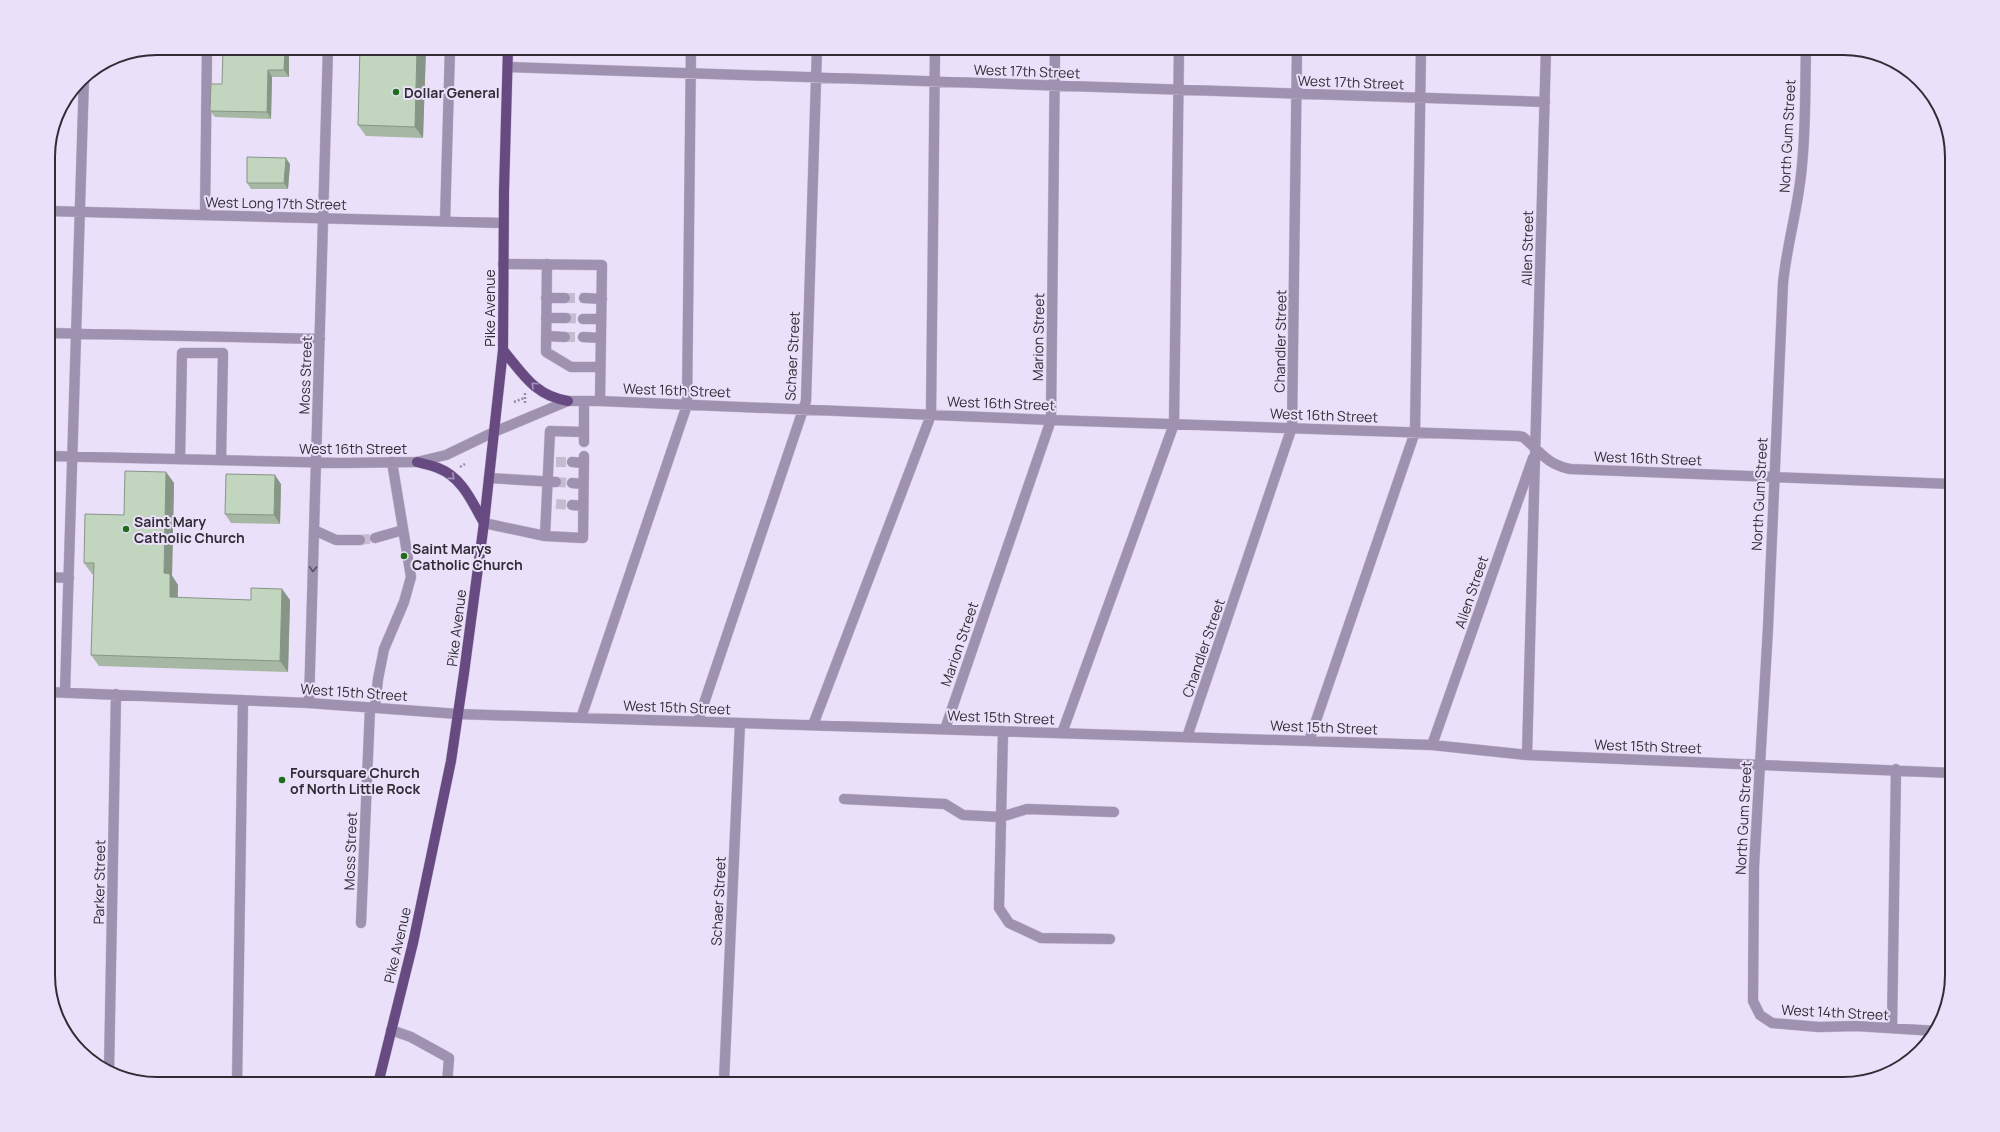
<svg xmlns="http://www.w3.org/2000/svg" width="2000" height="1132" font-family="Manrope,sans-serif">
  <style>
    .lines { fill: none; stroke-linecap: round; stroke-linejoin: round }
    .minor-tunnel { stroke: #c6bcd2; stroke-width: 10; stroke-dasharray: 10 5; stroke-linecap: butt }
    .minor-casing { stroke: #c6bcd2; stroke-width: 11 }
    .major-casing { stroke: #c6bcd2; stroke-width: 11 }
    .path { stroke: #958d9f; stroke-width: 2.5; stroke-dasharray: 2 2; stroke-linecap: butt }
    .minor { stroke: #9f91b0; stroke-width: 10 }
    .major { stroke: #664a81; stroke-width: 10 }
    .wall { fill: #a6b7a4 }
    .shaded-wall { fill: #879586 }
    .building { fill: #c1d5bf; stroke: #879586 }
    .oneway { stroke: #a895bd }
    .oneway2 { stroke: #585061 }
    .poi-dot { fill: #1c6f17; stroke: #ebe0f9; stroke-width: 1.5 }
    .labels { text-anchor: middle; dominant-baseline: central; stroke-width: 4; stroke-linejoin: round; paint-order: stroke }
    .street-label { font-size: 14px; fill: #312d36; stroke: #ebe0f9 }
    .poi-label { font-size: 14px; font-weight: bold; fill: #312d36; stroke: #ebe0f9; text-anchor: start }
    .rim { fill: none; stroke: #312d36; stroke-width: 2 }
  </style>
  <rect width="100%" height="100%" fill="#ebe0f9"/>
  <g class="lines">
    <!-- minor-tunnel -->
    <path class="minor-tunnel" d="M565,298H584
      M566,318L583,319
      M565,337H583
      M556,462H572
      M556,482L572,483
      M556,504L572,505
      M360,540L375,538"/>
    <!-- minor casing -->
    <g class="minor-casing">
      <path id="minor" d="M1806,48C1805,87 1806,126 1802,165C1799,205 1787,243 1783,283L1768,628L1754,867L1753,1001L1760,1015L1772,1023L1819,1027L1856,1026L1936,1031
        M508,67L1545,102
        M48,211L503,223
        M205,215L207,48
        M445,221L450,48
        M503,264L602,265L600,401
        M547,264L546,352L571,367H600
        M546,298H565
        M584,298L602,299
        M546,318H566
        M583,319H601
        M48,333L320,339
        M547,336L565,337
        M583,337L601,338
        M584,401V442
        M48,456L341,463L417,462L446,455L494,432L568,401H600L1051,420L1518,436L1523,437C1541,452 1546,464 1570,469L1952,484
        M180,459L182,353H223L221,460
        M572,462L584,463
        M489,478L556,482
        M572,483L583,484
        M572,505L583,506
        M484,523L545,536L583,538L584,456
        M314,530L336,540H360
        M545,536L550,431L584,432
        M375,538L403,530
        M48,577L69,578
        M48,692L309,703L458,714L1432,745L1527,755L1952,773
        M65,692L84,77
        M309,703L328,48
        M375,708L378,679L384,649L404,602L411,577L392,462
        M581,718L687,405L691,48
        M698,721L806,401L817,48
        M813,725L931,415L935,48
        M945,729L1051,420L1055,48
        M1003,731L999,908L1009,923L1041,938L1110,939
        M1062,733L1174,424L1179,48
        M1187,737L1292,427L1297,48
        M1309,741L1415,432L1421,48
        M1432,745L1533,458
        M1527,755L1546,48
        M844,799L945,804L963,815L1001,817L1027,809L1114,812
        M361,923L370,708
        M1892,1028L1896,769
        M391,1030L411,1037L449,1058L447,1084
        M109,1071L116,694
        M724,1081L740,723
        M237,1084L243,700"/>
    </g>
    <!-- major casing -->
    <g class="major-casing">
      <path id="major" d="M503,350C523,374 535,396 568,401
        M417,462C424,464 432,465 438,468C462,477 472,502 484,523
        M378,1084L413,943L451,761L464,673L484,523L503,350L504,191L508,48"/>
    </g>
    <!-- path -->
    <path class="path" d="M514,402L524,398
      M525,403V393
      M460,467L465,464"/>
    <!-- minor -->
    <use href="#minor" class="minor"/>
    <!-- major -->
    <use href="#major" class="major"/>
  </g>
  <!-- wall -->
  <path class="wall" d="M289,48V77H272L271,119L215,117L210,111L222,84Z
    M360,48H426L423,138L366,136L358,125Z
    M290,164L288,189H251L247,183Z
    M166,472L174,483L172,575L178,585V598L251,600L282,589L290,600L288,672L99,666L91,655L94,574H92L84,563L124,515Z
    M281,484L280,524L231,523L225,514Z"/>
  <!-- shaded-wall -->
  <path class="shaded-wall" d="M285,48H289V77L284,70Z
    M417,48H426L423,138L415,127Z
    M268,70L272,77L271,119L267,112Z
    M286,158L290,164L288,189L284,183Z
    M166,472L174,483L172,576L178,585L177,608L170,597L164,573Z
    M275,475L281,484L280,524L274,515Z
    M282,589L290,600L288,672L280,661Z"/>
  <!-- building -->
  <path class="building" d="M223,48H285L284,70H268L267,112L210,111L211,84H222Z
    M360,48H417L415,127L358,125Z
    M247,157L286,158L284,183H247Z
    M125,471L166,472L164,573L170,574V597L251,600V588L282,589L280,661L91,655L94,563H84L85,514L124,515Z
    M226,474L275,475L274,515L225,514Z"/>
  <!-- one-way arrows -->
  <defs><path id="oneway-chevron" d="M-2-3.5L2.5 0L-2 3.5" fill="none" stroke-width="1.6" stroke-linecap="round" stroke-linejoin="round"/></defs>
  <g class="oneway">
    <use href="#oneway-chevron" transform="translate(534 385) rotate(-137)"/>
    <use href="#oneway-chevron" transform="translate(452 477) rotate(41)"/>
  </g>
  <use class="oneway2" href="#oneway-chevron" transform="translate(313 569) rotate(92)"/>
  <!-- markers -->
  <g class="poi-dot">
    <circle cx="396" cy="92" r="4"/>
    <circle cx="126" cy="529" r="4"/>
    <circle cx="404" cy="556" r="4"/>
    <circle cx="282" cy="780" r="4"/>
  </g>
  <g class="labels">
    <!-- street labels -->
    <g class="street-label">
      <text transform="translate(1027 71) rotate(2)">West 17th Street</text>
      <text transform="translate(1351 82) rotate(2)">West 17th Street</text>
      <text transform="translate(1787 136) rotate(-87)">North Gum Street</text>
      <text transform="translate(276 203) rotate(1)">West Long 17th Street</text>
      <text transform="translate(1527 248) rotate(-89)">Allen Street</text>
      <text transform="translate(489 308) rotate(-90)">Pike Avenue</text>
      <text transform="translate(1038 337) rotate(-89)">Marion Street</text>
      <text transform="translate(1280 341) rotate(-89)">Chandler Street</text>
      <text transform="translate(792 356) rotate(-87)">Schaer Street</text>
      <text transform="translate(305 375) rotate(-88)">Moss Street</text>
      <text transform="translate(677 390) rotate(2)">West 16th Street</text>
      <text transform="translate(1001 403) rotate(2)">West 16th Street</text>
      <text transform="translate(1324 415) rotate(2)">West 16th Street</text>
      <text x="353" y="448">West 16th Street</text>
      <text transform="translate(1648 458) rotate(2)">West 16th Street</text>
      <text transform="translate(1759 494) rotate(-87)">North Gum Street</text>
      <text transform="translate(1471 592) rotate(-71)">Allen Street</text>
      <text transform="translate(456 628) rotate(-83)">Pike Avenue</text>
      <text transform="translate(959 644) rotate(-71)">Marion Street</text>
      <text transform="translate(1203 648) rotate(-71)">Chandler Street</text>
      <text transform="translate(354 692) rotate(4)">West 15th Street</text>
      <text transform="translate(677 707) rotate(2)">West 15th Street</text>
      <text transform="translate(1001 717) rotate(2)">West 15th Street</text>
      <text transform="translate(1324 727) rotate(2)">West 15th Street</text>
      <text transform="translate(1648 746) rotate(2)">West 15th Street</text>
      <text transform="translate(1743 818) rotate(-87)">North Gum Street</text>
      <text transform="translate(350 851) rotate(-88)">Moss Street</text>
      <text transform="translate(99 882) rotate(-89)">Parker Street</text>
      <text transform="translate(718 901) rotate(-87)">Schaer Street</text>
      <text transform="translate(397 945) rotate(-77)">Pike Avenue</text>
      <text transform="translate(1835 1012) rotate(3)">West 14th Street</text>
    </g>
    <!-- poi labels -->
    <g class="poi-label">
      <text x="404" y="92">Dollar General</text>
      <text x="134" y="521">Saint Mary<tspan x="134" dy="16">Catholic Church</tspan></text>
      <text x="412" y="548">Saint Marys<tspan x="412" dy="16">Catholic Church</tspan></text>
      <text x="290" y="772">Foursquare Church<tspan x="290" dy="16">of North Little Rock</tspan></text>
    </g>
  </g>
  <!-- crop -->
  <path d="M0 0H2000V1132H0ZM157 55H1843A102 102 0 0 1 1945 157V975A102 102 0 0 1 1843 1077H157A102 102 0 0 1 55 975V157A102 102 0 0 1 157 55Z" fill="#ebe0f9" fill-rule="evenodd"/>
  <path class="rim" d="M157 55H1843A102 102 0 0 1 1945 157V975A102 102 0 0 1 1843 1077H157A102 102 0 0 1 55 975V157A102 102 0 0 1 157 55Z"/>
</svg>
